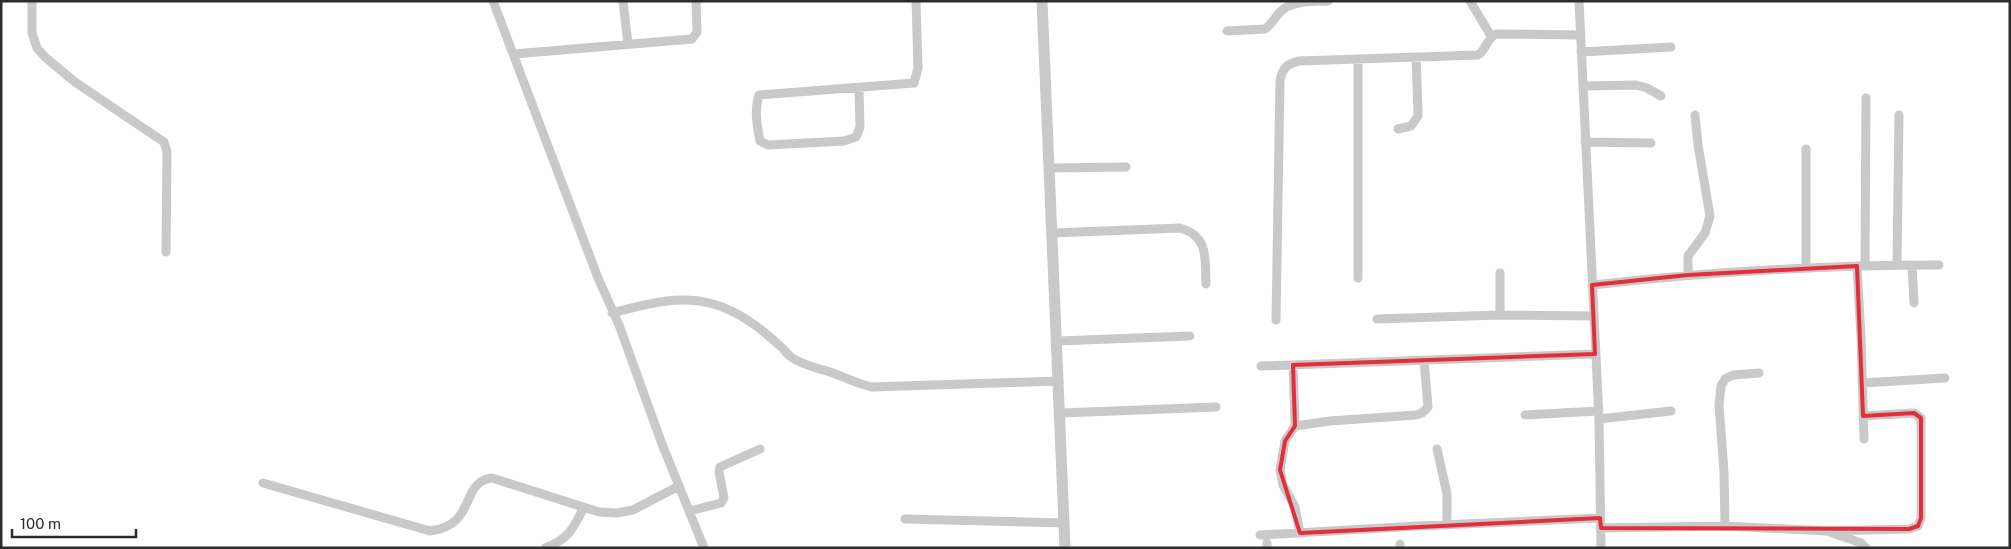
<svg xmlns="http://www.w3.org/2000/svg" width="2011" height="549" font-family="'Public Sans',sans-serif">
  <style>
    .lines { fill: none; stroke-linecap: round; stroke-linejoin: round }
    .minor { stroke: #c9c9c9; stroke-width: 9 }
    .tertiary { stroke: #c9c9c9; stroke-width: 11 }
    .marked { fill: none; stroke: #e42e3b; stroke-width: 4; stroke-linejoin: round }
  </style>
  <rect width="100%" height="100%" fill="#fff"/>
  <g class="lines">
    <!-- minor -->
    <path class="minor" d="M32,1V33L37,48L45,57L75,82L164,142L167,152L166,252
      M493,1L598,278L619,325L662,444L704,548
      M623,1L628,44
      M1470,1L1491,36
      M1579,1L1599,419L1601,548
      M1227,31L1265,29C1272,24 1275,17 1281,11C1293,0 1312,2 1328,1
      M1581,52L1671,47
      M514,54L692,39L697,32L696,1
      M1358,59V278
      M1583,86L1636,85L1647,88L1661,96
      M859,88L860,127L856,137L844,141L768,145L760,141C757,126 754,110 759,95L914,83L918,68L916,1
      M1398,129L1411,126L1418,116V111L1416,57
      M1585,142L1651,143
      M1050,168L1126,167
      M1052,233L1180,228C1209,236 1205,259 1206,284
      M1865,265L1866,98
      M1897,265L1899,115
      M1912,265L1914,303
      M1857,266L1861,337L1864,439
      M1806,267V149
      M1500,273V315
      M1688,275V256L1705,233L1710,216L1698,145L1695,115
      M1592,285C1707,272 1822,265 1939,265
      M612,313C643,305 677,295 709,303C735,309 761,328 780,346C784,349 787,354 791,357C803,366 819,368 833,373C847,378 858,384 872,387L1059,381
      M1377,319L1500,315L1593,316
      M1276,320L1280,81C1282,69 1286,64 1299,61L1478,55C1486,50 1487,38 1496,34L1581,35
      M1057,341L1190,336
      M1293,365L1295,426L1285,441L1280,470L1283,485L1295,507L1300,533
      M1261,366L1595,354
      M1862,383L1945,378
      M1061,413L1216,407
      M1525,415L1598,411
      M1599,419L1671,411
      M1295,426L1330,421L1416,415L1422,413L1428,407L1424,360
      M1437,449L1447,494V525
      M263,483L430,531C478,525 459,482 492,478L599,512L617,513L633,510L679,486
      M689,511L721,503L724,498L719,472L720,467L760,449
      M905,519L1064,523
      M1725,526L1724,472L1719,405L1721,386L1725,379L1733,375L1759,373
      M1601,528L1725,526L1827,531L1909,529L1918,526L1921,518V418L1914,413L1863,416
      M1830,532L1861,543L1866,548
      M1260,535L1417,526L1600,518
      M1267,543V548
      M1400,544V548
      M545,548C569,539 573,529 584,507"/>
    <!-- tertiary -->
    <path class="tertiary" d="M1042,1L1065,548"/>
  </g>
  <!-- marked area -->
  <path class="marked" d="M1857,266L1863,416L1914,413L1921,418V518L1918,526L1909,529L1601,528L1600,518L1300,533L1280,470L1285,441L1295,426L1293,365L1595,354L1592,285L1688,275Z"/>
  <!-- border -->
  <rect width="2011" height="549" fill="none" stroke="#2c2c2c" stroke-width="5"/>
  <!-- scale -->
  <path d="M12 529v8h124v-8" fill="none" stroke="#2c2c2c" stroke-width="2.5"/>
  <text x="20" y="529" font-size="15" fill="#2c2c2c" stroke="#ffffff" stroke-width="4" paint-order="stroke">100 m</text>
</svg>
